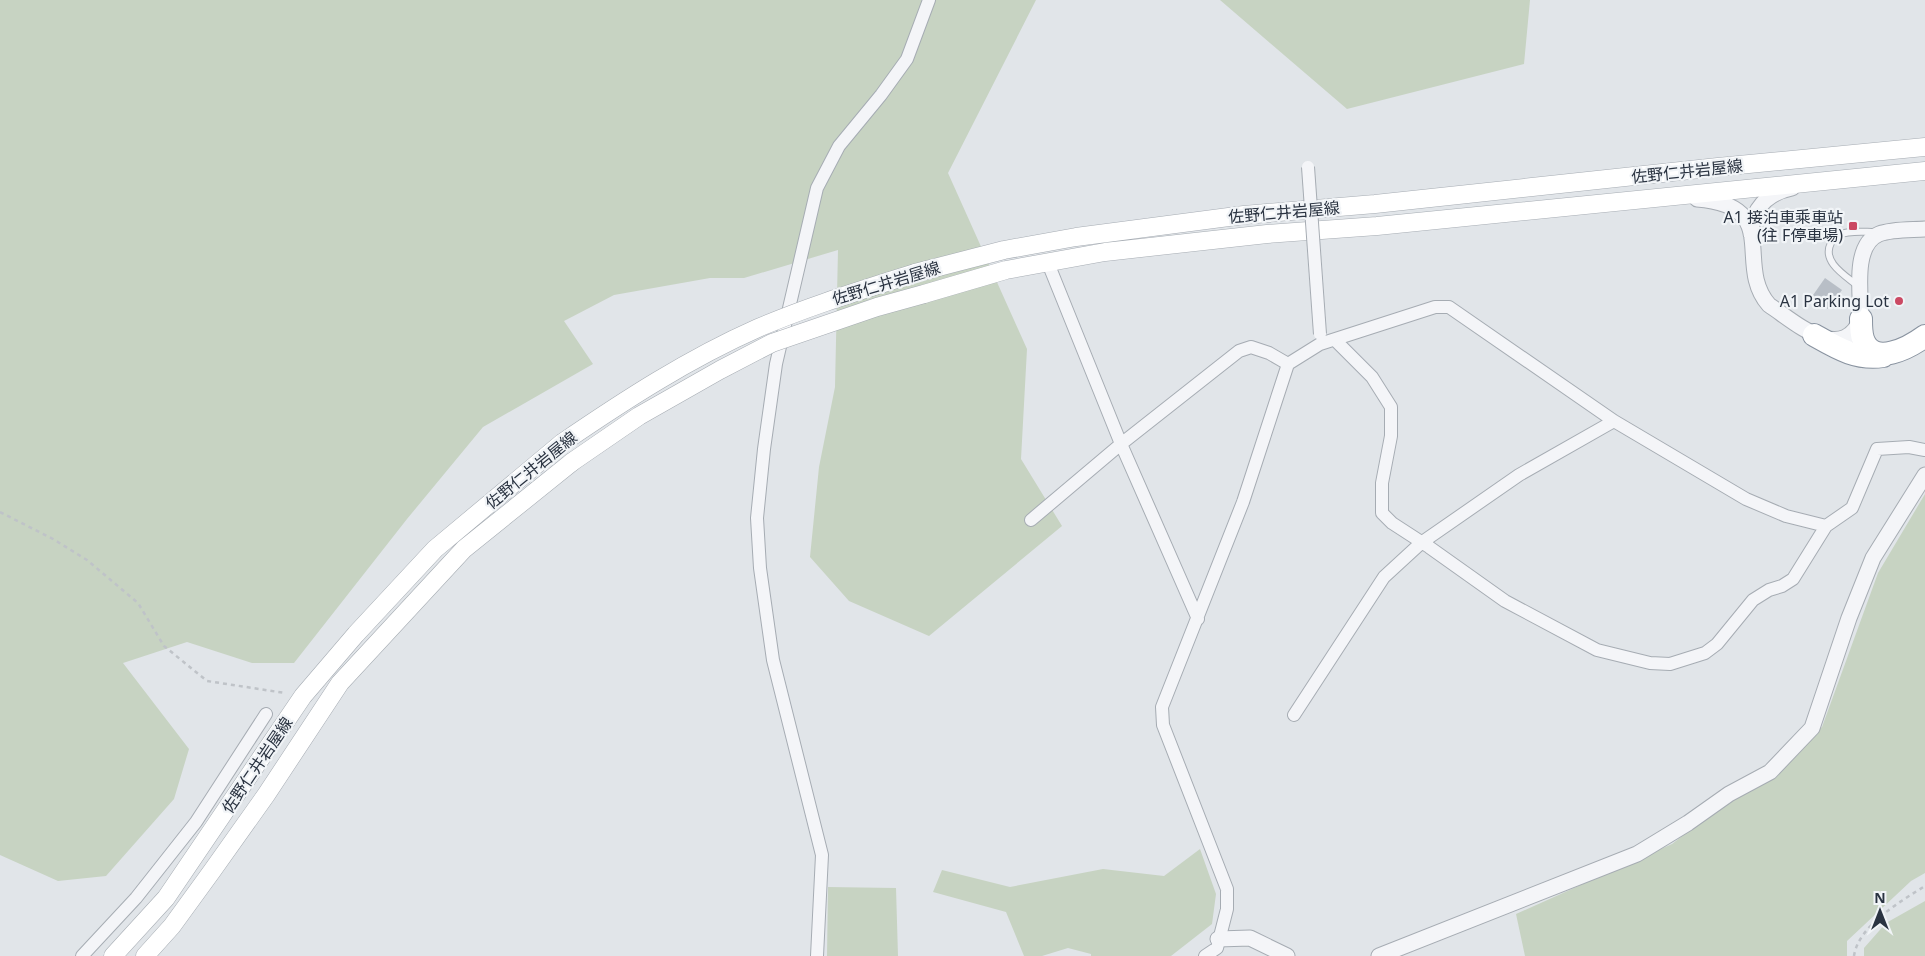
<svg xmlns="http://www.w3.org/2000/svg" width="1925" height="956" font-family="'Noto Sans','Noto Sans JP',sans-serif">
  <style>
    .green { fill: #c7d3c2 }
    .building { fill: #b8bec6 }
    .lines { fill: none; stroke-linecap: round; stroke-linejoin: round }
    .service-casing { stroke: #a6acb3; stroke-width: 8 }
    .minor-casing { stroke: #a6acb3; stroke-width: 14 }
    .tertiary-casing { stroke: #a6acb3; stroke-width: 17 }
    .secondary-casing { stroke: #a6acb3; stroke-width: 19 }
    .motorway-casing { stroke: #8993a0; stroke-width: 24 }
    .path { stroke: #bfc3c8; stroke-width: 2.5; stroke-dasharray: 4 4; stroke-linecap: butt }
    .service { stroke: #f4f5f8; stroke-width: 6 }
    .minor { stroke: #f4f5f8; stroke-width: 12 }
    .tertiary { stroke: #f4f5f8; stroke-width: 15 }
    .secondary { stroke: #fff; stroke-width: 18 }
    .motorway { stroke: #fff; stroke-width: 22 }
    .minor-bridge-casing { stroke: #a6acb3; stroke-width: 14; stroke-linecap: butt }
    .secondary-bridge-casing { stroke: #a6acb3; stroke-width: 19; stroke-linecap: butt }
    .minor-bridge { stroke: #f4f5f8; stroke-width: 12 }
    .secondary-bridge { stroke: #fff; stroke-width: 18 }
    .poi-dot { fill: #cb4963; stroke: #f1f4f7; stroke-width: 2 }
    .labels { text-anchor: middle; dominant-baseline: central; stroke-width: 4.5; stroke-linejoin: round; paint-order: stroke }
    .street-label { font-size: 16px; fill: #2a3341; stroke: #f1f4f7 }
    .poi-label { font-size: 16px; fill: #2a3341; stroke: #f1f4f7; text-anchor: end }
  </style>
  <rect width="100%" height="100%" fill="#e1e5e9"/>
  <!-- green -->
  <path class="green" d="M0,0H1036L948,173L1027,349L1021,459L1062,526L929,636L849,601L810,557L819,467L835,387L838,250L744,278H710L614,295L564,321L593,364L483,427L407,519L294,663H252L187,642L123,663L189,749L174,799L106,876L58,881L0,855Z
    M1220,0H1530L1524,64L1347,109Z
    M1925,494V873L1911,881L1847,941V956H1525L1516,914L1672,844L1822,727L1878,573Z
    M1200,849L1216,894L1212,924L1171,956H1091V954L1068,948L1042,956H1024L1006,912L933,892L942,870L1010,887L1103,869L1164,876Z
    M828,887L896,888L898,956H827Z
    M1925,901V956H1864V948L1886,923Z"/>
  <!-- building -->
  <path class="building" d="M1825,278L1842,290L1828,309L1811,298Z"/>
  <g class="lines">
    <!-- service casing -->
    <g class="service-casing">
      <path id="service" d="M1858,286C1846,276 1821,262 1831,243C1832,240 1835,236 1839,235C1849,230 1864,232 1875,232"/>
    </g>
    <!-- minor casing -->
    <g class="minor-casing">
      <path id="minor" d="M1048,263L1121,444L1198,619
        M1335,340L1372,377L1391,407V436L1382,483V513L1392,523L1429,547L1505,601L1597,650L1650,663L1670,664L1705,653L1717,644L1753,600L1769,590L1782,586L1793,579L1826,526L1852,508L1877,449L1909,447L1925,450
        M1031,520L1121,444L1239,351L1251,347L1269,353L1288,364
        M1294,715L1384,577L1421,543L1519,475L1614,421
        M82,956L136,898L196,822L266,714
        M817,956L822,855L773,660L760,568L757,518L764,449L776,364L817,188L839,146L881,95L907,59L929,0
        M1205,956L1217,948L1227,909V889L1163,725L1162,707L1243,502L1288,364L1320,344L1435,307H1449L1614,421L1746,499L1786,516L1826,526"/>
    </g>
    <!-- tertiary casing -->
    <g class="tertiary-casing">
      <path id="tertiary" d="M1697,199C1784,206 1733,264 1769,305C1795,322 1841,365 1861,319C1861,296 1852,245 1879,234C1892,229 1911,230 1925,229
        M1751,234C1752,209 1767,193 1792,188
        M1218,939L1250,938L1287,956
        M1379,956L1637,854L1688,823L1729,794L1770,772L1812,728L1849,618L1873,558L1925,475"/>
    </g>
    <!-- secondary casing -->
    <g class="secondary-casing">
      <path id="secondary" d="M915,273L1004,250L1076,237L1244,215L1375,204L1718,167L1925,147
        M924,294L1006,270L1105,252L1267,234L1377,226L1925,171
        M113,956L166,898L303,696L356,634L435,549L562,443
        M145,956L172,926L212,871L266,795L340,683L464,549L572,462"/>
    </g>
    <!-- motorway casing -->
    <g class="motorway-casing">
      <path id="motorway" d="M1861,319C1861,326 1861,333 1863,339C1873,368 1910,347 1925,336
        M1814,335C1837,348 1856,360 1883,356"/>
    </g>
    <!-- path -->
    <path class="path" d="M0,512L53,539L87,560L138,603L164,646L207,681L285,693
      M1854,956C1858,926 1901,901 1925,886"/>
    <!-- service -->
    <use href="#service" class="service"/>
    <!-- minor -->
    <use href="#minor" class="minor"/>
    <!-- tertiary -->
    <use href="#tertiary" class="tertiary"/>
    <!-- secondary -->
    <use href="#secondary" class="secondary"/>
    <!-- motorway -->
    <use href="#motorway" class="motorway"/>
    <!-- minor-bridge casing -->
    <g class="minor-bridge-casing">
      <path id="minor-bridge" d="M1308,167L1320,334"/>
    </g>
    <!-- secondary-bridge casing -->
    <g class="secondary-bridge-casing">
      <path id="secondary-bridge" d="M562,443C625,400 688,359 758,328C809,306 862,290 915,273
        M572,462L639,416L720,370L772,343L877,307L924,294"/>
    </g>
    <!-- minor-bridge -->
    <use href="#minor-bridge" class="minor-bridge"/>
    <!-- secondary-bridge -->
    <use href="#secondary-bridge" class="secondary-bridge"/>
  </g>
  <!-- markers -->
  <g class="poi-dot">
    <rect x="1848" y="221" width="10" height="10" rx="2.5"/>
    <circle cx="1899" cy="301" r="5"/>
  </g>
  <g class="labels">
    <!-- street labels -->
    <g class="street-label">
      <text transform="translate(1687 171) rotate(-6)">佐野仁井岩屋線</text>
      <text transform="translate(1284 212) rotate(-5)">佐野仁井岩屋線</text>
      <text transform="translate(886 283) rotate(-17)">佐野仁井岩屋線</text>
      <text transform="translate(531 470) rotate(-39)">佐野仁井岩屋線</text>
      <text transform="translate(257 765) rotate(-56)">佐野仁井岩屋線</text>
    </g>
    <!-- poi labels -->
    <g class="poi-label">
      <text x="1843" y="217">A1 接泊車乘車站<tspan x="1843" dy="18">(往 F停車場)</tspan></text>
      <text x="1889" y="301">A1 Parking Lot</text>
    </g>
  </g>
  <!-- north arrow -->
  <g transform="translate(1880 911)" stroke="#f1f4f7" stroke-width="4" paint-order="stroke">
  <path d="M0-4L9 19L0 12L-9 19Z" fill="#2a3341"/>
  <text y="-8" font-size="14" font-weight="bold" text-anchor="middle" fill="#2a3341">N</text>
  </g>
</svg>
